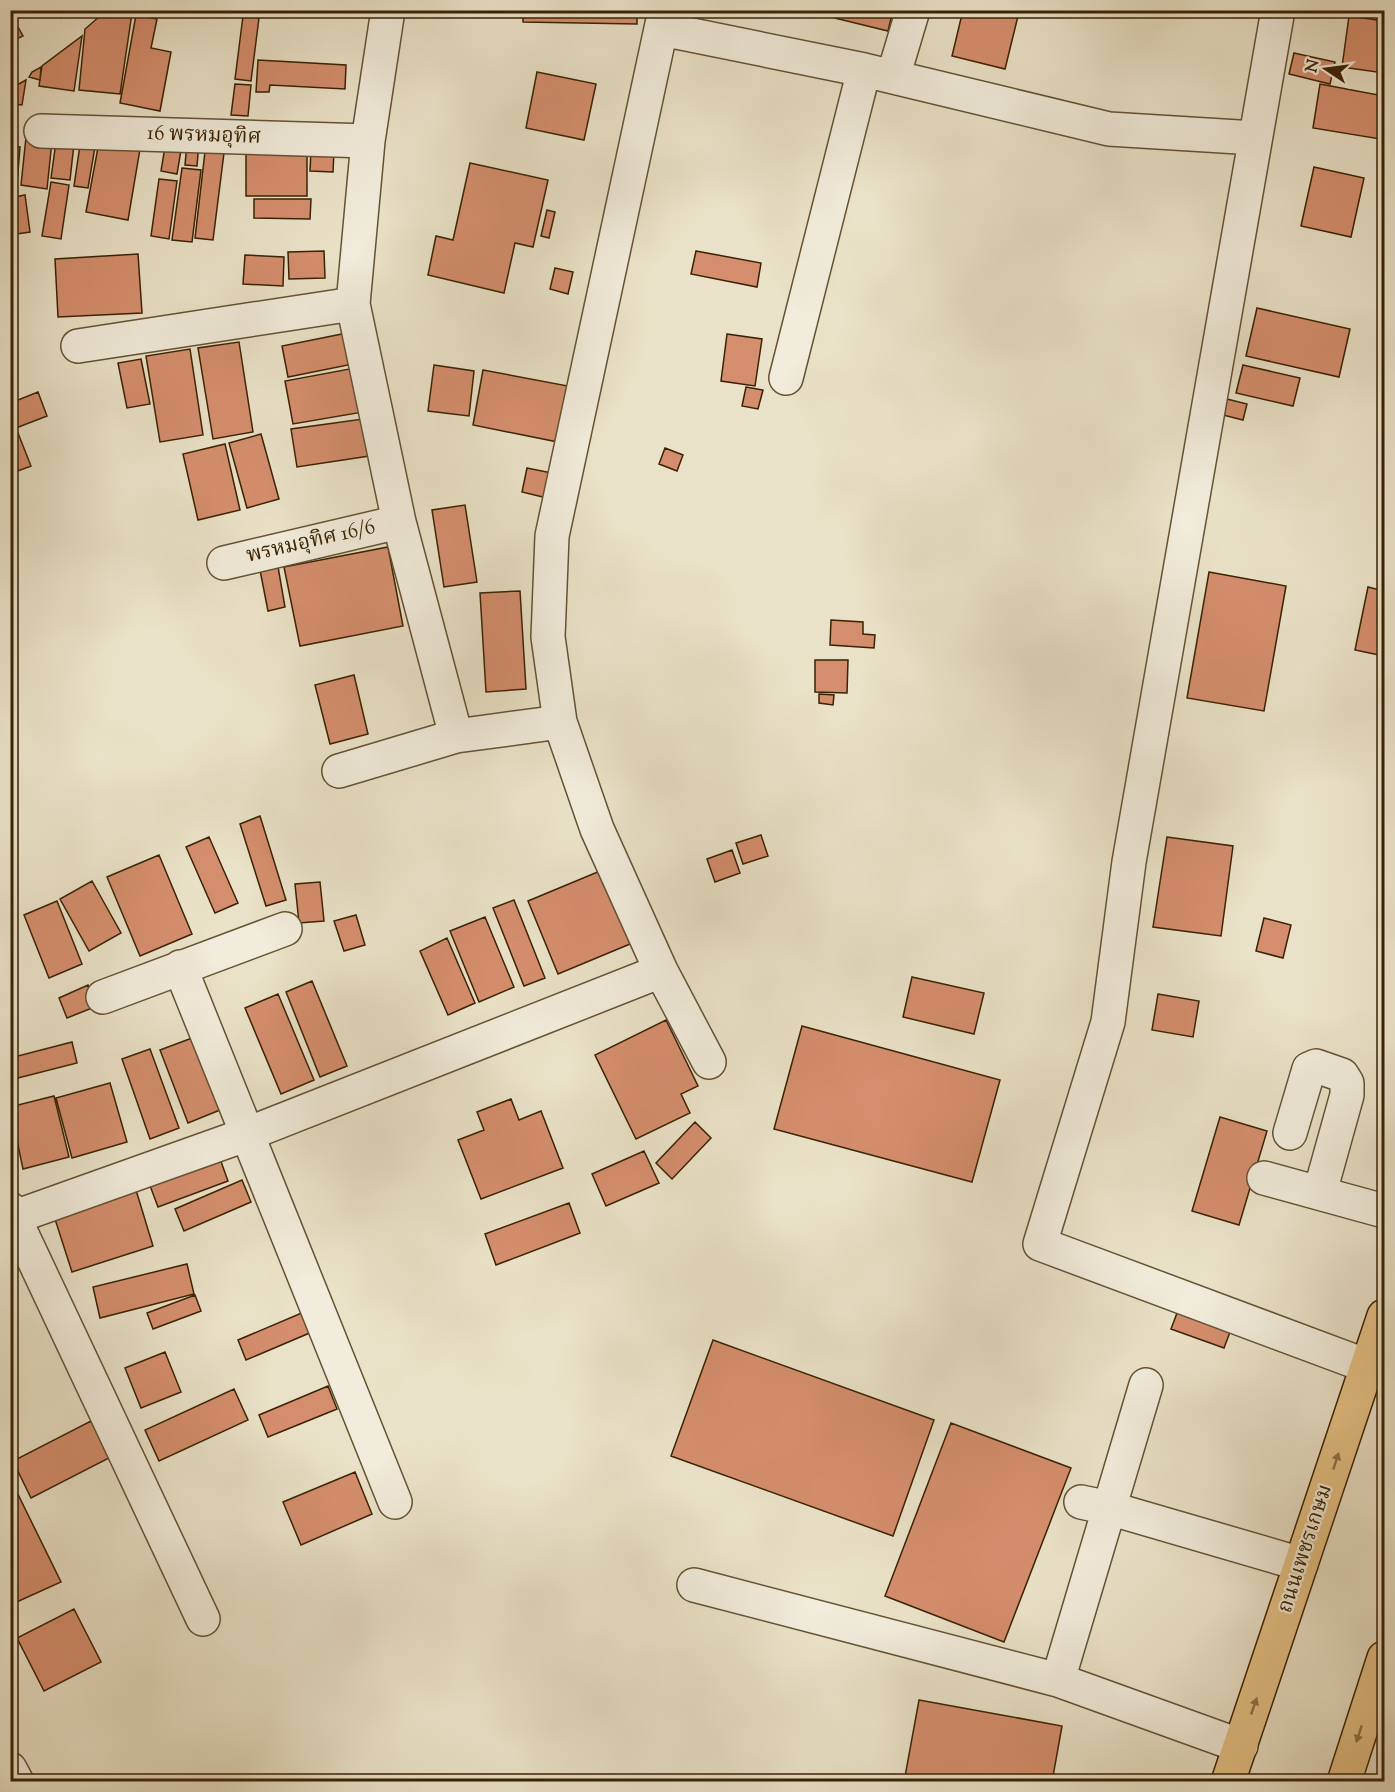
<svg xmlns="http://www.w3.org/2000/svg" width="1395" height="1792" font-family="'Sorts Mill Goudy','Noto Serif Thai',serif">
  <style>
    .building { fill: #d58e6d; stroke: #392202; stroke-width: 1.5 }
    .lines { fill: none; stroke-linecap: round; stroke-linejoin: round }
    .minor-casing { stroke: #655234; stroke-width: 36 }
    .highway-casing { stroke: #392202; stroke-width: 36 }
    .minor { stroke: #f1ecdb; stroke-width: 33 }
    .highway { stroke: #e5c184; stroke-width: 33 }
    .oneway { fill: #8f7243 }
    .labels { text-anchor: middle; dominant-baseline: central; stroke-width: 4.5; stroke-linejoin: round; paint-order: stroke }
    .street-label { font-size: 21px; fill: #392202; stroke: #f1ecdb }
  </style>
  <rect width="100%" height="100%" fill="#eae2c8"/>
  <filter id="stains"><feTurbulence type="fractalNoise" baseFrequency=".00333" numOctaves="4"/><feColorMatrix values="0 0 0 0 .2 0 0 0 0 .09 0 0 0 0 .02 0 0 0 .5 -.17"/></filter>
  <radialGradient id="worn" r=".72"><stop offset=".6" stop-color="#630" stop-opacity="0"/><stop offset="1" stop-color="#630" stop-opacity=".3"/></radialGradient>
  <!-- building -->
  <path class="building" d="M57,10H73L61,18Z
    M107,10L132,13L120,94L79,90L85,29Z
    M523,10H637V24L523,22Z
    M802,10H893L888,31Z
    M963,10H996L1018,16L1005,69L952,56Z
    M10,13L23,36L10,42Z
    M136,15L157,19L151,48L171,52L160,111L120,103Z
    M243,16L259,18L251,81L235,79Z
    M1349,16L1384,21V73L1342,67Z
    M82,36L74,91L39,86L42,66Z
    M1294,53L1335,62L1330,84L1289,74Z
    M258,60L346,65L345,89L270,85L269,92H256Z
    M41,67L40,80L29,77L32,72Z
    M537,72L596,84L584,140L526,128Z
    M26,80L22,105L12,104L15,86Z
    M235,84L251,85L248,116L231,115Z
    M1320,84L1384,96L1380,139L1313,128Z
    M26,137L52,141L47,189L21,185Z
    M166,141L182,144L177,174L161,171Z
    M56,142L74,144L70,180L51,178Z
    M99,142L140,149L128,220L86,212Z
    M187,142H199L197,166L185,165Z
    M206,143L225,145L213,240L195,238Z
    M80,145L95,147L88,188L74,186Z
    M10,146L20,147L17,184H10Z
    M311,150L334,151L333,172L310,171Z
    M246,153H307V196H246Z
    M470,163L548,180L533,247L515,243L504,293L428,275L436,236L453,240Z
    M1314,167L1364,178L1351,237L1301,226Z
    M182,168L201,170L192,242L172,240Z
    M159,179L177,181L169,239L151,236Z
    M51,182L69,185L61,239L42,236Z
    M25,195L30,232L10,235V198Z
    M254,199H311L310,219L254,218Z
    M547,210L555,212L549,238L541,236Z
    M324,251L325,278L289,279L288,252Z
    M696,251L761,263L757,287L691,274Z
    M138,254L142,313L58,317L55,259Z
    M245,255L284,257L283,286L243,284Z
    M555,268L573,272L568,294L550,289Z
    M1257,308L1350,329L1339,377L1246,356Z
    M352,332L358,363L288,377L282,346Z
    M727,334L762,339L755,386L721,381Z
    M239,342L253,432L213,439L198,348Z
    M190,349L203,435L160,442L146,356Z
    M141,359L150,404L127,408L118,363Z
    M434,365L474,371L469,416L428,411Z
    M1243,365L1300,378L1293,406L1236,393Z
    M360,367L369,411L293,424L285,381Z
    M483,370L568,386L558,442L473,425Z
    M746,387L763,390L758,409L742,406Z
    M38,392L47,416L16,428L31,466L10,474V395L13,402Z
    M1227,399L1247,404L1243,420L1223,415Z
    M363,419L369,456L297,467L291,429Z
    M261,434L279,499L247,508L229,443Z
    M225,444L240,510L198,520L183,454Z
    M665,448L683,455L677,471L659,464Z
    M527,468L552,473L547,498L522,492Z
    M465,505L477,582L444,587L432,510Z
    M388,547L403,626L300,646L284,567Z
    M277,561L285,607L268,611L259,565Z
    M1209,572L1286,586L1264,711L1187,698Z
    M1368,587L1384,591V656L1355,650Z
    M520,591L526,689L486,692L480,593Z
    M831,620L863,622V634L875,635L874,648L830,645Z
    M815,660H848L847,693L815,692Z
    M354,675L368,734L330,744L315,685Z
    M819,694L834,695L833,705L819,703Z
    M260,816L286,900L266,906L240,824Z
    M761,835L768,856L743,864L736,843Z
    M209,837L238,903L215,913L186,847Z
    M1167,837L1233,846L1221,936L1153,927Z
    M732,850L740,873L715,882L707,859Z
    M159,855L192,934L140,956L107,877Z
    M600,871L630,944L558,974L528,901Z
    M92,881L121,933L89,951L60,899Z
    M320,882L324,921L299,923L295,884Z
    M514,900L545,978L524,986L493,908Z
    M57,901L82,964L49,978L24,915Z
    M356,915L365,945L344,951L334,921Z
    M485,917L514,987L479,1002L450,931Z
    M1264,918L1291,925L1283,958L1256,951Z
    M447,938L475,1003L448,1015L420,951Z
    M912,977L984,993L974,1034L903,1017Z
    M312,981L347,1066L320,1077L286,992Z
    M88,985L97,1006L67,1018L59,998Z
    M278,994L314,1080L281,1094L245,1008Z
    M1158,994L1199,1001L1193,1037L1152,1030Z
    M666,1020L698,1086L681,1094L690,1113L636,1139L595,1055Z
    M802,1026L1000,1080L972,1182L774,1129Z
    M192,1038L220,1110L188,1123L160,1050Z
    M72,1042L77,1063L10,1080V1058Z
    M150,1049L179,1128L150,1139L122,1059Z
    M110,1083L127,1142L72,1158L56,1098Z
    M54,1096L69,1157L23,1169L10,1107Z
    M511,1099L519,1120L541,1111L563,1168L481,1199L458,1140L484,1130L477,1112Z
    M1220,1117L1267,1131L1239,1225L1192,1211Z
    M695,1122L711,1138L672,1179L656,1163Z
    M644,1151L659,1183L606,1206L592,1174Z
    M219,1156L228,1181L158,1207L149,1183Z
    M242,1180L251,1202L184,1231L175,1209Z
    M136,1190L153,1246L72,1272L54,1216Z
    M569,1203L580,1233L496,1265L485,1234Z
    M187,1264L194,1294L100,1318L93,1287Z
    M195,1295L201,1311L153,1329L147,1313Z
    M1180,1305L1233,1324L1224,1348L1171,1329Z
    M311,1309L319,1329L246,1360L238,1340Z
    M713,1340L934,1420L893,1536L671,1456Z
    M165,1352L181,1392L141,1408L125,1368Z
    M328,1386L337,1409L268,1437L259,1415Z
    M234,1389L248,1420L159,1461L145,1430Z
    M91,1421L109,1458L31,1498L13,1461Z
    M951,1423L1071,1468L1004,1642L885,1596Z
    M355,1472L372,1514L301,1545L283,1502Z
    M10,1478L61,1582L10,1605Z
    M74,1609L101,1662L44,1691L17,1638Z
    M919,1700L1062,1726L1052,1782H904Z"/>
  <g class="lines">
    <!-- minor casing -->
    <g class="minor-casing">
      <path id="minor" d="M388,10L368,141L353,304L399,522L456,736
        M665,10L552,536L548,637L560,722L597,829L661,971L709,1062
        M1278,10L1129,862L1108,1022L1040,1244L1367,1366
        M662,29L864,70L1109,129L1255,138
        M893,77L913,10
        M41,131L368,141
        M78,346L353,304
        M786,378L864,70
        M224,563L399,522
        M339,771L456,736L560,722
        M180,967L395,1502
        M103,997L285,929
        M1290,1133L1309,1069L1316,1066L1342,1075L1347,1083V1095L1320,1192
        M1264,1178L1384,1211
        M10,1209L203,1619
        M15,1217L245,1135L661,971
        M1081,1502L1109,1508L1301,1564
        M694,1585L1058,1680L1241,1746
        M1058,1680L1146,1385
        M10,1769L17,1782"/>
    </g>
    <!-- highway casing -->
    <g class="highway-casing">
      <path id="highway" d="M1228,1782L1384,1316
        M1344,1782L1384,1658"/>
    </g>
    <!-- minor -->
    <use href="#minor" class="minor"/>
    <!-- highway -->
    <use href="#highway" class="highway"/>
  </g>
  <!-- one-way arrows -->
  <defs><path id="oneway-solid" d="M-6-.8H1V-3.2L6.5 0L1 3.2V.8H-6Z" transform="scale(1.5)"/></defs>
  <g class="oneway">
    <use href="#oneway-solid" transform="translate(1336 1461) rotate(-72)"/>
    <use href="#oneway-solid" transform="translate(1254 1706) rotate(-71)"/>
    <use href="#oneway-solid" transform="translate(1359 1734) rotate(108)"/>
  </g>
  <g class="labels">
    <!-- street labels -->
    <g class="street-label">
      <text transform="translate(204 136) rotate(2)">16 พรหมอุทิศ</text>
      <text transform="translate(311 542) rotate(-13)">พรหมอุทิศ 16/6</text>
      <text transform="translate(1306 1549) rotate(-72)">ถนนเพชรเกษม</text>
    </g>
  </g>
  <!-- margin -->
  <rect width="1395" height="1792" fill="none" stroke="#eae2c8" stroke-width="36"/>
  <rect x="12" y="12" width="1371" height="1768" fill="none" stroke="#392202" stroke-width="3"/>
  <rect x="18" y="18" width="1359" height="1756" fill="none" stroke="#392202" stroke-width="1.5"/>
  <!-- north arrow -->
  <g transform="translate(1326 69) rotate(283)" stroke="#f1ecdb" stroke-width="4.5" paint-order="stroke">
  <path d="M0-4.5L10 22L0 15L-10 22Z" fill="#392202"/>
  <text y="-9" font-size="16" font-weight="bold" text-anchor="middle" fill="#392202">N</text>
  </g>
  <rect width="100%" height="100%" filter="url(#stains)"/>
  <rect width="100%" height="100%" fill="url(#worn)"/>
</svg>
